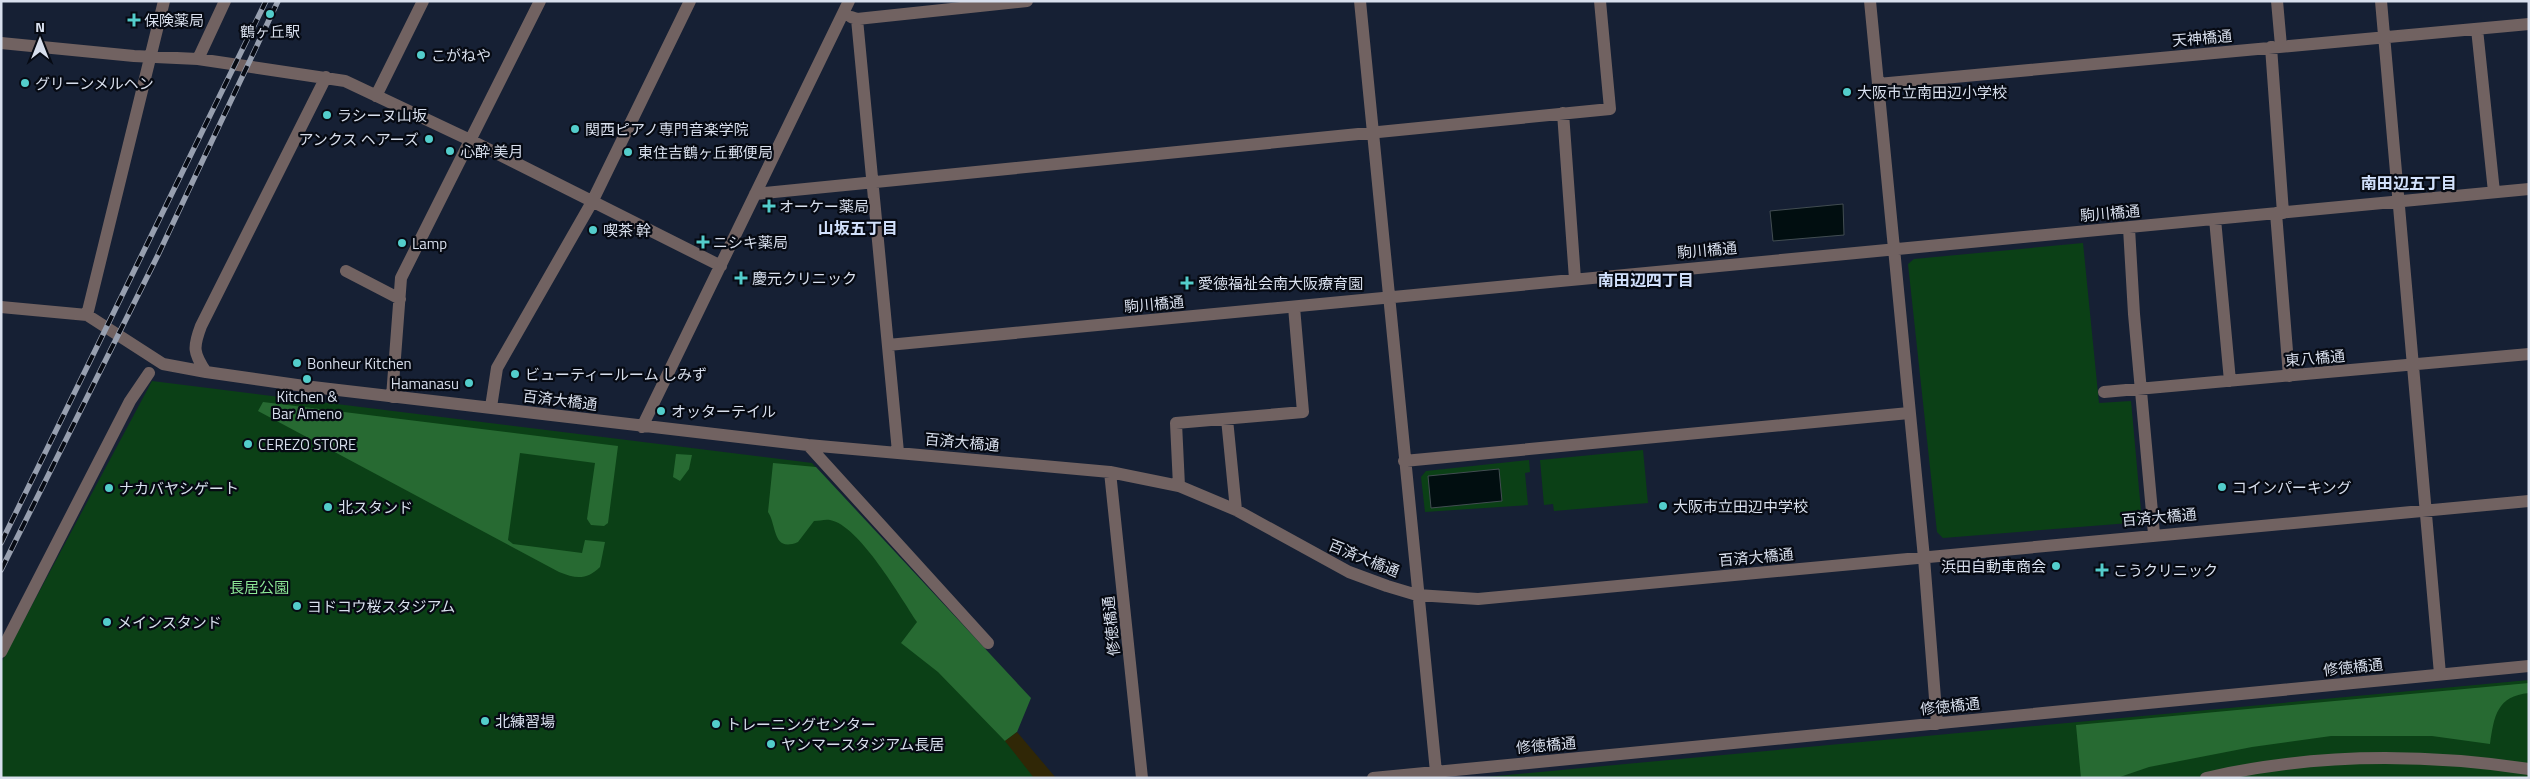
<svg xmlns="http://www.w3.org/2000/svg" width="2530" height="779" font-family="'Titillium Web','Noto Sans JP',sans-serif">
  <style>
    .green { fill: #0b4016 }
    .forest { fill: #276a32 }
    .sand { fill: #302706 }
    .water { fill: #010e10; stroke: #424d52 }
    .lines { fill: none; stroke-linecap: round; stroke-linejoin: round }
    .minor { stroke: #716261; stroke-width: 12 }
    .rail-casing { stroke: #979faf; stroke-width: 5.5 }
    .rail { stroke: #060a13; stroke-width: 4; stroke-dasharray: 11; stroke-linecap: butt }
    .poi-dot { fill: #53cdcb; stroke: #060a13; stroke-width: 2 }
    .labels { text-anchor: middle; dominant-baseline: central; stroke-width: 4.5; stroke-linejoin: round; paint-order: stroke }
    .poi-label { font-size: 15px; fill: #d8dfed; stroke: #060a13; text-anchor: start }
    .street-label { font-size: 15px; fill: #d8dfed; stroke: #060a13 }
    .park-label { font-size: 15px; fill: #8ce695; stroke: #060a13 }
    .neighbourhood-label { font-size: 16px; font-weight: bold; fill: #d2e1fc; stroke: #060a13 }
  </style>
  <rect width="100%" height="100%" fill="#162034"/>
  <!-- green -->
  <path class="green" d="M2083,243L2099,403L2131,401L2142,522L1943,538L1937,532L1908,264L1914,259Z
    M152,381L812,463L1027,698L1012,730L1052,778H1V663Z
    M1643,450L1648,503L1554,511L1553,504L1544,505L1540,460Z
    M1529,460L1530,472L1525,473L1528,505L1425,512L1421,477L1426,471Z
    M2529,680V778H1475Z"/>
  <!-- forest -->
  <path class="forest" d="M263,402L618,446L608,523L604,526L591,525L587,519L595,463L520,453L508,540L513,544L582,553L585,540L605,542L600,567C587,580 576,579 559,572L258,411Z
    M676,454L692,455L689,469L680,481L673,477Z
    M773,463L816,467L1031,698L1017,732L1005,741L938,672L901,643L917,622C901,598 859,525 830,520C825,519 819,521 814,521L798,542C772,553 777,525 768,512Z
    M2529,683V693C2497,696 2494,716 2490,744L2432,736H2331L2252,747L2149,767L2117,778H2081L2076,725Z"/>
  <!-- sand -->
  <path class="sand" d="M1017,732L1056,778H1034L1005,741Z"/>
  <!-- water -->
  <path class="water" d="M1843,204L1844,235L1773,241L1770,211Z
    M1499,469L1502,501L1431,508L1428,476Z"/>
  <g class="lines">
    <!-- minor -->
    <path class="minor" d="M1360,1L1436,772
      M1870,1L1924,558L1937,724
      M2277,1L2281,46
      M2381,1L2440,674
      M851,17L857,19L1027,1
      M857,19L898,452
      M2477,29L2494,192
      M1,43L134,56L198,59L345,81L470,140L721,266
      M2271,47L2283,213
      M198,59L225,1
      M1878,84L2529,24
      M376,96L423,1
      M1563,113L1575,279
      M755,194L1610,109L1600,1
      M2276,213L2289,376
      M2215,219L2230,381
      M2129,228L2134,314L2154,534
      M346,271L400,299
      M1,307L87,315L163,364L206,372L304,386L808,445L1110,472L1179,486L1236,510L1349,572L1387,586L1417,595L1478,599C1828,567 2178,531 2529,501
      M87,315L164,1
      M888,345L2529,189
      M206,372C193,353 193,347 201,326L326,77
      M2104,392L2529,354
      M392,397L401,278L540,1
      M491,407L497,368L592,202L690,1
      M1227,419L1236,510
      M642,427L849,1
      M808,445L988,643
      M1404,461L1909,413
      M1110,472L1142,778
      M1179,486L1176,423L1303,412L1294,307
      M1,652L130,401L149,373
      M1373,778L2529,666
      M2206,778C2313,753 2420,753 2529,769"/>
    <!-- rail casing -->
    <g class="rail-casing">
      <path id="rail" d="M1,543L266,1
        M1,570L158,255L278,1"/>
    </g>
    <!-- rail -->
    <use href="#rail" class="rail"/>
  </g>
  <!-- markers -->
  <g class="poi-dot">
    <circle cx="270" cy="14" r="5"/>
    <path d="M131.5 12.5h5v5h5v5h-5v5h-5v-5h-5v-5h5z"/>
    <circle cx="421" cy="55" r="5"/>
    <circle cx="25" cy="83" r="5"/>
    <circle cx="1847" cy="92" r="5"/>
    <circle cx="327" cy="115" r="5"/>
    <circle cx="575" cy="129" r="5"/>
    <circle cx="429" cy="139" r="5"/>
    <circle cx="450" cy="151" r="5"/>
    <circle cx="628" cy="152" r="5"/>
    <path d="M766.5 198.5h5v5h5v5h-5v5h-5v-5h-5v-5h5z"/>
    <circle cx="593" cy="230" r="5"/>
    <path d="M700.5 234.5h5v5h5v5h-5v5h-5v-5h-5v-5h5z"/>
    <circle cx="402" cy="243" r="5"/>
    <path d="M738.5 270.5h5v5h5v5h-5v5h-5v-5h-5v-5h5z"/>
    <path d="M1184.5 275.5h5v5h5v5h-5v5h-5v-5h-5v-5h5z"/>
    <circle cx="297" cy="363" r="5"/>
    <circle cx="515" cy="374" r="5"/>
    <circle cx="307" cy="379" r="5"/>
    <circle cx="469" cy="383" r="5"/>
    <circle cx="661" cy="411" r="5"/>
    <circle cx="248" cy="444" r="5"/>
    <circle cx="2222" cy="487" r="5"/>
    <circle cx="109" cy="488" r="5"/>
    <circle cx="1663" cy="506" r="5"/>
    <circle cx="328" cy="507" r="5"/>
    <circle cx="2056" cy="566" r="5"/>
    <path d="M2099.5 562.5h5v5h5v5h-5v5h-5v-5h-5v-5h5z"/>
    <circle cx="297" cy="606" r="5"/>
    <circle cx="107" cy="622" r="5"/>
    <circle cx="485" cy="721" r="5"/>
    <circle cx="716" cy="724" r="5"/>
    <circle cx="771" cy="744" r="5"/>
  </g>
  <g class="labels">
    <!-- poi labels -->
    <g class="poi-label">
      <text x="144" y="20">保険薬局</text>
      <text x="270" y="31" text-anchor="middle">鶴ヶ丘駅</text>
      <text x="431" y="55">こがねや</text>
      <text x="35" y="83">グリーンメルヘン</text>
      <text x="1857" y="92">大阪市立南田辺小学校</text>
      <text x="337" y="115">ラシーヌ山坂</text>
      <text x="585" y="129">関西ピアノ専門音楽学院</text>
      <text x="419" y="139" text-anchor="end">アンクス ヘアーズ</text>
      <text x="460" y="151">心酔 美月</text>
      <text x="638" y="152">東住吉鶴ヶ丘郵便局</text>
      <text x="779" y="206">オーケー薬局</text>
      <text x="603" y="230">喫茶 幹</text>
      <text x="713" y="242">ニシキ薬局</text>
      <text x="412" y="243">Lamp</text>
      <text x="752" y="278">慶元クリニック</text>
      <text x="1198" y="283">愛徳福祉会南大阪療育園</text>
      <text x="307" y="363">Bonheur Kitchen</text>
      <text x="525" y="374">ビューティールーム しみず</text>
      <text x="459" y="383" text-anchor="end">Hamanasu</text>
      <text x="307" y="396" text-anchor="middle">Kitchen &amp;<tspan x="307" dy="17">Bar Ameno</tspan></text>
      <text x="671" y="411">オッターテイル</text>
      <text x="258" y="444">CEREZO STORE</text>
      <text x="2232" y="487">コインパーキング</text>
      <text x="119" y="488">ナカバヤシゲート</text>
      <text x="1673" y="506">大阪市立田辺中学校</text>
      <text x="338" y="507">北スタンド</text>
      <text x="2046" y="566" text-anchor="end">浜田自動車商会</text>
      <text x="2113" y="570">こうクリニック</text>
      <text x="307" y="606">ヨドコウ桜スタジアム</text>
      <text x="117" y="622">メインスタンド</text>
      <text x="495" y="721">北練習場</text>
      <text x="726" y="724">トレーニングセンター</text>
      <text x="781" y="744">ヤンマースタジアム長居</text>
    </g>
    <!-- street labels -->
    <g class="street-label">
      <text transform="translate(2202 38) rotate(-5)">天神橋通</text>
      <text transform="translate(2110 213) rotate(-5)">駒川橋通</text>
      <text transform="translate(1707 250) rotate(-5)">駒川橋通</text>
      <text transform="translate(1154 304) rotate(-5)">駒川橋通</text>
      <text transform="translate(2315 358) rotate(-5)">東八橋通</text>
      <text transform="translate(560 400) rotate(7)">百済大橋通</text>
      <text transform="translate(962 442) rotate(5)">百済大橋通</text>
      <text transform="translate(2159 517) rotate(-5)">百済大橋通</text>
      <text transform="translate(1756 557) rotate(-5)">百済大橋通</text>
      <text transform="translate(1364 558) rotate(22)">百済大橋通</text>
      <text transform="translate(1111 626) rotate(-96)">修徳橋通</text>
      <text transform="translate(2353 667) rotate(-6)">修徳橋通</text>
      <text transform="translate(1950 706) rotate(-6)">修徳橋通</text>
      <text transform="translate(1546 745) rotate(-5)">修徳橋通</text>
    </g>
    <!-- park labels -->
    <g class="park-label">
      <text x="259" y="587">長居公園</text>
    </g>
    <!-- neighbourhood labels -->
    <g class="neighbourhood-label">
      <text x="2409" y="183">南田辺五丁目</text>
      <text x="858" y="228">山坂五丁目</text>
      <text x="1646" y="280">南田辺四丁目</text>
    </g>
  </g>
  <!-- border -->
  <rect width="2530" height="779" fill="none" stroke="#d8dfed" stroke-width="5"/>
  <!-- north arrow -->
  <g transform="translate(40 40)" stroke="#060a13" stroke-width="4" paint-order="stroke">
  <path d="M0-4L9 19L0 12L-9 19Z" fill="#d8dfed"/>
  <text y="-8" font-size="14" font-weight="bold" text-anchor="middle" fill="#d8dfed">N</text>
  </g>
</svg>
